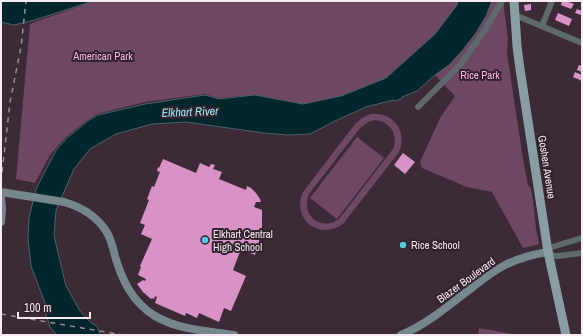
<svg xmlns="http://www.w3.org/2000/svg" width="583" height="336" font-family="'Archivo Narrow',sans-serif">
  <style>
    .green { fill: #6e4763; fill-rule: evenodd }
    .water { fill: #01272d; stroke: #4a6268 }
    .building { fill: #d992c5 }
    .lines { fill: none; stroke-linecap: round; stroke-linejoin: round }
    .street { stroke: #5d696a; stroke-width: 6 }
    .secondary { stroke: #75878a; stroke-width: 8 }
    .primary { stroke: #889ea2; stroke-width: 9 }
    .rail { stroke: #9b8d97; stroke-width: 1.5; stroke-dasharray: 5 5; stroke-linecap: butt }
    .poi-dot { fill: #54cadc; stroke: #32222d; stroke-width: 1.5 }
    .labels { text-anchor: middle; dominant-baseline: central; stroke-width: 4; stroke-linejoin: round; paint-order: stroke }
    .park-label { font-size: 11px; fill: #feb3e9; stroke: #32222d }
    .street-label { font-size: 11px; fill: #f6ebf3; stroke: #32222d }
    .poi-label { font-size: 11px; fill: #f6ebf3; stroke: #32222d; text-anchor: start }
    .water-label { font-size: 12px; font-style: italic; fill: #97eaf7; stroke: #32222d }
  </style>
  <rect width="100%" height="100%" fill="#3c2b37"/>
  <!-- green -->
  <path class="green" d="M94,1H458L457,5L435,34L386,78L341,96L303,104L255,95L218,98L205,94L145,102L97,114L89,119L66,137L56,148L50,155L35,183L16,179L30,24Z
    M492,1H504V9L508,38L507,53L523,159L528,185L531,189L533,201L536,228L539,244L523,248L492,192L467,187L422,168L420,162L440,118L455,96L435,75L449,65L486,16Z
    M370,114C393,111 408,131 399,152L343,224C319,241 291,219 303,192L355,124L362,118ZM375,120C390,121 399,135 393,149L339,219C321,232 300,215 309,194L360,128L368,122Z
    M357,137L384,158L337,219L310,198Z
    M479,328L518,335H478Z"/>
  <!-- water -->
  <path class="water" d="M1,1H93L35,20L14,25L1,22Z
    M458,1H492L486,16L476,33L462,51L449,65L435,75L417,91L402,97L401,99L395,101L393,100L366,107L335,121L310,134L287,135L264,133L186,122L152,124L116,134L90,149L74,169L56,210L54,236L66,286L80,311L91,323L97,326L100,335H57L50,327L45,311V303L31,266L28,239L29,218L36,189L51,160L57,149L67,138L89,120L98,115L145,104L205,95L219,99L255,95L303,104L341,96L386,78L435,34L457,5Z"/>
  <!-- building -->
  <path class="building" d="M562,1H566L574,4L571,9L561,5Z
    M531,4V10L525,11L524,5Z
    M577,9L582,11L581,15L575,13Z
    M558,13L572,19L569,26L555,20Z
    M579,65L582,66V72L577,70Z
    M575,72L582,75V81L573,77Z
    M403,153L415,162L405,174L394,165Z
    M163,159L196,173L200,163L209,167L211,164L215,165L213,169L222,172L219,179L246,190L247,186L251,188L256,193L260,199L261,202H256L254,207L262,210V227L258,246L255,255L241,249L233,270L246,276L231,311L224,308L219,322L199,313L197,318L186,313L185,316L155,303L157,297L155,296L154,299L152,298L151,299L143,292L137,284L143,280L145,281L146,279L138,275L141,267L140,266L152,239L141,234L145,225L140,223L149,200L147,199L152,186L154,187L160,172L157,171L158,167L159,168Z"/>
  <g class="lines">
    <!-- street -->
    <path class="street" d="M515,15L582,43
      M542,26L552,1
      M418,107L461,64L485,30L502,1
      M582,238L552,247L548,252L554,256H558L582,253"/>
    <!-- secondary -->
    <path class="secondary" d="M1,192L64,202C81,207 96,215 106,231C111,238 113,248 115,256C122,280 132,302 155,316C179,330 207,331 234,335
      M1,197L2,209L1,222
      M401,335C428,324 450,304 473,287C484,278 495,270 507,264C520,258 534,254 548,252"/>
    <!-- primary -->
    <path class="primary" d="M514,1L517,46L520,69L548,252L566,335"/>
    <!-- rail -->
    <path class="rail" d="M1,182L10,102L21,47L26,1
      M1,314L123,335"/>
  </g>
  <!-- markers -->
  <g class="poi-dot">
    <circle cx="205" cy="240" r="4"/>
    <circle cx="403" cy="245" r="4"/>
  </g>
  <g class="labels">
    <!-- park labels -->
    <g class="park-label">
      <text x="103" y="56">American Park</text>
      <text x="480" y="75">Rice Park</text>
    </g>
    <!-- street labels -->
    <g class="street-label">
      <text transform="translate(547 167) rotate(81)">Goshen Avenue</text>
      <text transform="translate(466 280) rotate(-36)">Blazer Boulevard</text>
    </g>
    <!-- poi labels -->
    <g class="poi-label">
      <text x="213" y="234">Elkhart Central<tspan x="213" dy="13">High School</tspan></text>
      <text x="411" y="245">Rice School</text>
    </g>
    <!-- water labels -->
    <g class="water-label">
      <text transform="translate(190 112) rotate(-2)">Elkhart River</text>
    </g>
  </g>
  <!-- border -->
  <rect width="583" height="336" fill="none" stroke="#f6ebf3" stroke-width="4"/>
  <!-- scale -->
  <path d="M18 312v6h72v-6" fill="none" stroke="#f6ebf3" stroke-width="2"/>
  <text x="24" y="312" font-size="12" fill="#f6ebf3" stroke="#32222d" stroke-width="3" paint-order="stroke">100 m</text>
</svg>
